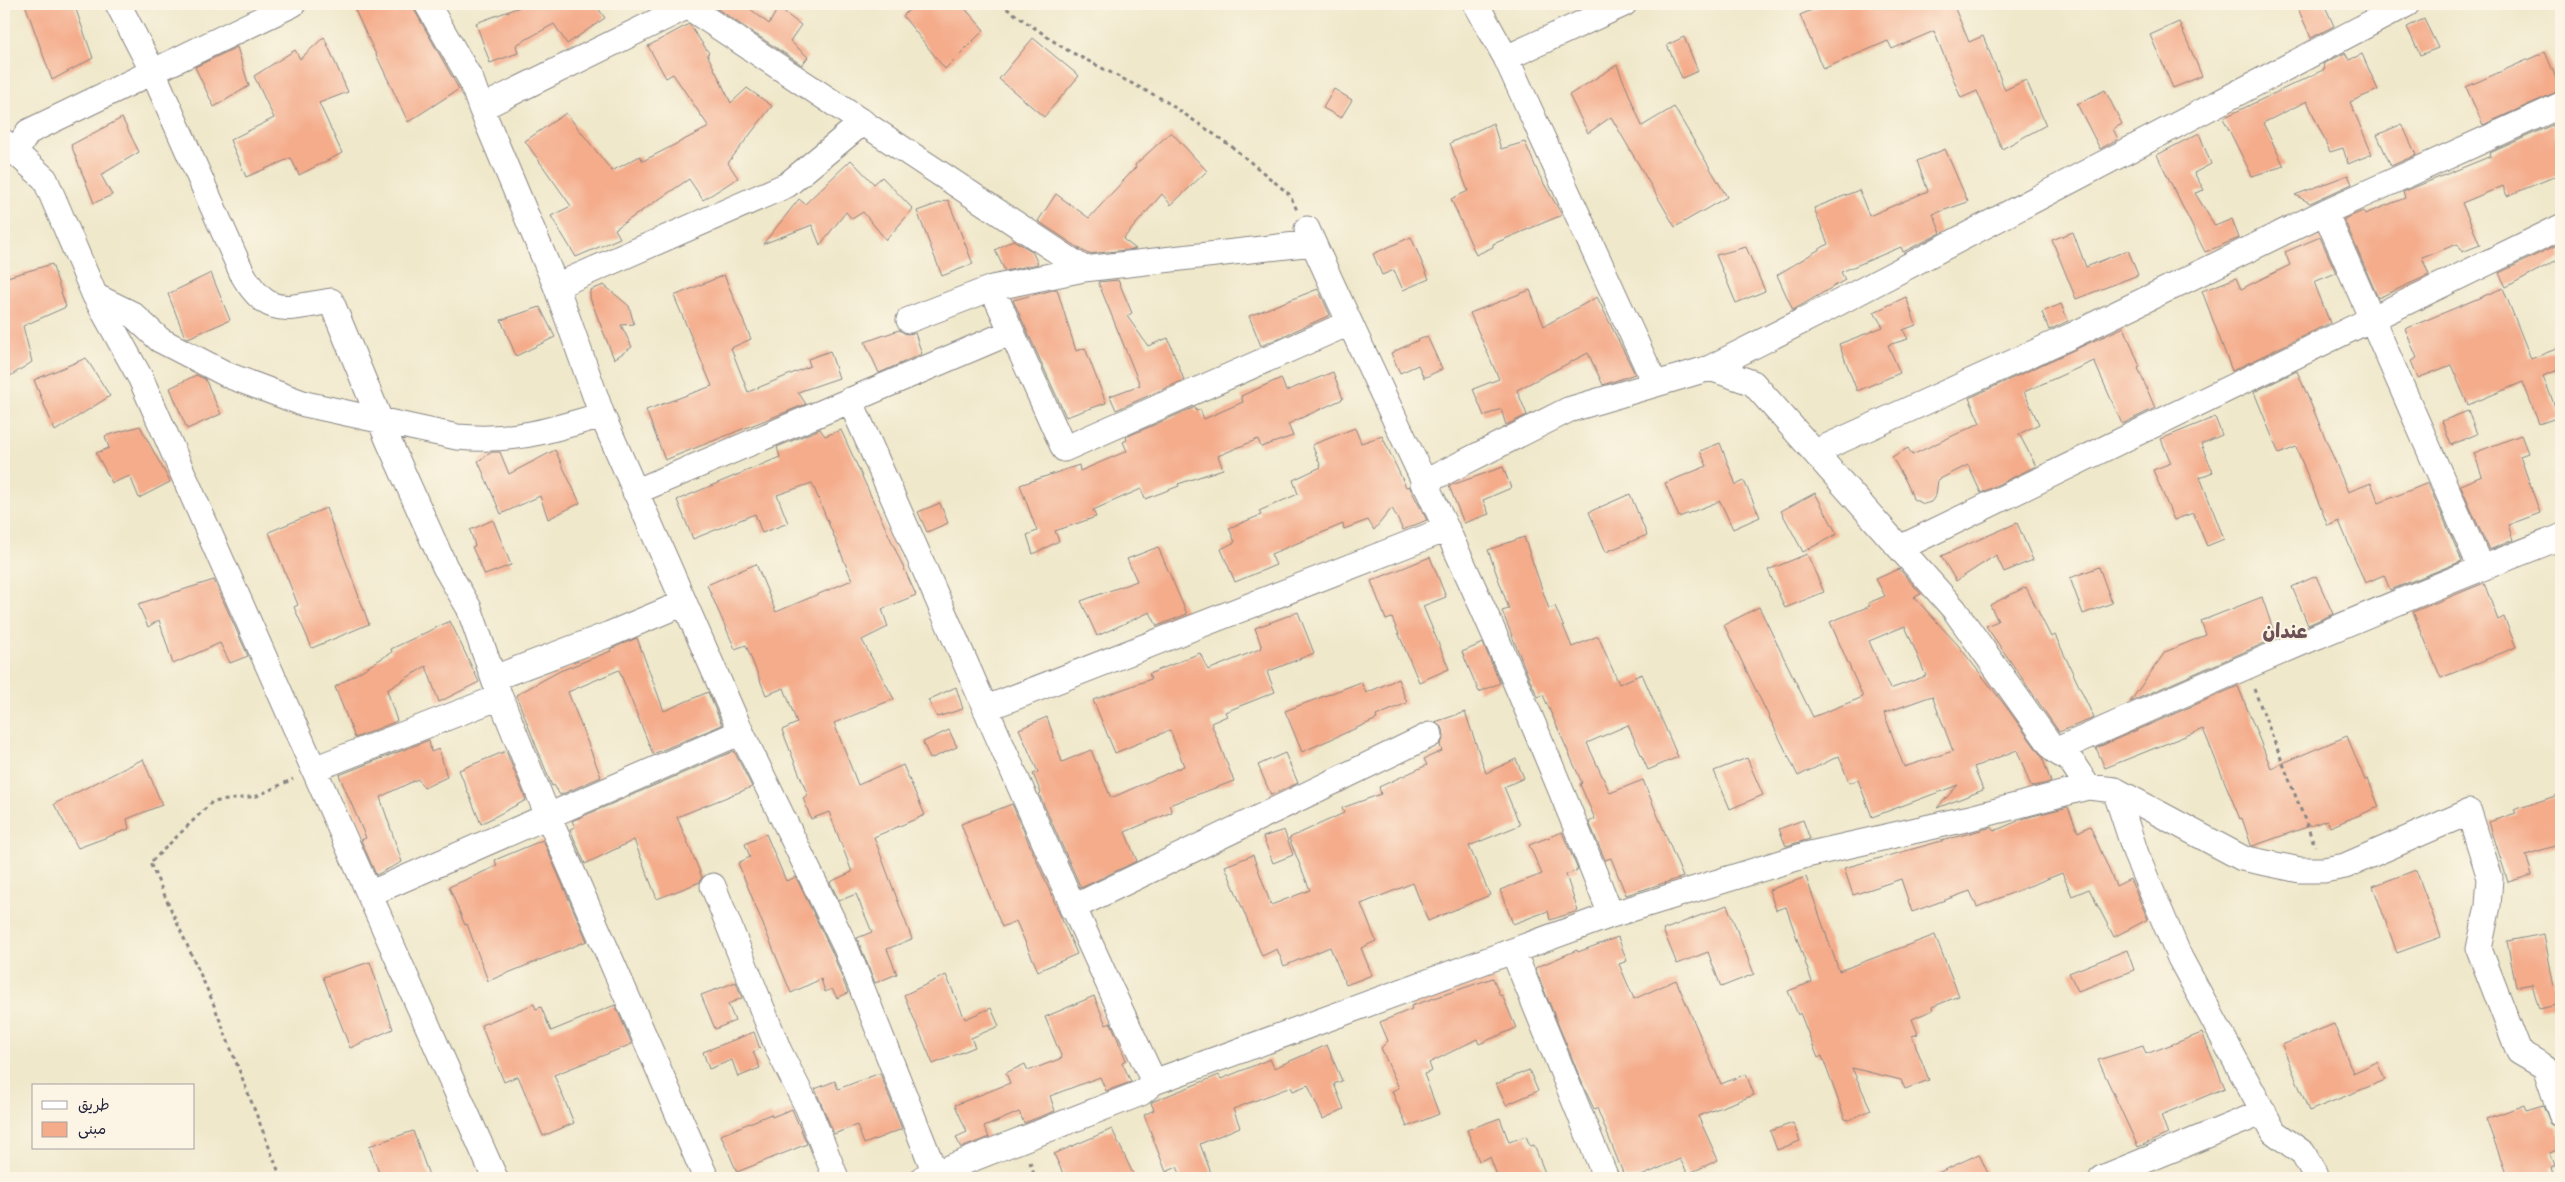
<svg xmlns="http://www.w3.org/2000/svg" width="2565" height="1182" font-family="'Balsamiq Sans','Playpen Sans Arabic',sans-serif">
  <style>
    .building { fill: #f4ac8b; fill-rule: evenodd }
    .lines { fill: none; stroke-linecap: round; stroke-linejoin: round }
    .street-casing { stroke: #888583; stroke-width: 27 }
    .path { stroke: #888583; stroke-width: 3; stroke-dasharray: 4 4; stroke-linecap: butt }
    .street { stroke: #fff; stroke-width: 25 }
    .labels { text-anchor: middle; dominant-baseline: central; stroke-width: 4; stroke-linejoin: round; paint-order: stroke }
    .district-label { font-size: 20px; font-weight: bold; fill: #6c5257; stroke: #fcf5e5 }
  </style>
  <rect width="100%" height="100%" fill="#fcf5e5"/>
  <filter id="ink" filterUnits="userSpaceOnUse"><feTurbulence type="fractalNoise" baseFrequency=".02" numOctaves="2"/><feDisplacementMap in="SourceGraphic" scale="10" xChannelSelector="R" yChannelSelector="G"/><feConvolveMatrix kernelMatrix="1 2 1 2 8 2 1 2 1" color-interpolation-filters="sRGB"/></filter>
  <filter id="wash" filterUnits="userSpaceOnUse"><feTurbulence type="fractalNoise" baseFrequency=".0096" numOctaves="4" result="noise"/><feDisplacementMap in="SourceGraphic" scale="20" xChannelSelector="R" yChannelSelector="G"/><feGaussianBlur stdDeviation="1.12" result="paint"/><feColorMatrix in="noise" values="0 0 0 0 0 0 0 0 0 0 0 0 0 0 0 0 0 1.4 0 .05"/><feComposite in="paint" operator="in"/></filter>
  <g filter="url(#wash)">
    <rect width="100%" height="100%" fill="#efe8cb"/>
    <g id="blocks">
      <!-- building -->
      <path class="building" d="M25,4H74L93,58L52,80Z
        M352,4H413L415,11L459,89L408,122Z
        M528,4H595L605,18L567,44L554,24L516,45L518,53L490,63L476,23Z
        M710,4H744L769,24L778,8L801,25L790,41L808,57L802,65Z
        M915,4H961L984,30L945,69L903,16Z
        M1826,4H1953L1969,42L1983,36L2005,90L2026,80L2046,125L2002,149L1977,91L1961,98L1934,31L1892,49L1888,41L1823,69L1800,15Z
        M2296,4H2324L2334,26L2311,38Z
        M2424,19L2438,48L2420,55L2407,27Z
        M2179,22L2202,76L2173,88L2150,35Z
        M689,24L709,53L707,54L731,103L747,88L772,106L728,163L738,178L703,200L689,179L615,229L620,238L576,257L551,216L571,206L525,141L566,113L612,171L640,156L643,161L709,127L673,74L666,78L648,46Z
        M324,37L348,92L319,103L342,153L299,175L291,158L246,177L230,140L274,118L254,76L295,50L300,59Z
        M1684,37L1698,71L1682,78L1667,45Z
        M1033,38L1079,76L1044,117L999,79Z
        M237,47L249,86L214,107L195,67Z
        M2545,52L2561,90L2483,125L2466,87Z
        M2345,53L2349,60L2362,54L2378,90L2350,102L2372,154L2348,164L2343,148L2330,152L2307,101L2263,123L2284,166L2252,176L2223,118L2325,69L2323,64Z
        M1617,65L1642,126L1674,107L1727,197L1675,227L1611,117L1588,133L1569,95Z
        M1334,89L1352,100L1341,118L1323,108Z
        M2105,90L2122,124L2113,129L2118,139L2100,149L2077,104Z
        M122,118L139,152L101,175L112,195L94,203L71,145Z
        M1493,123L1501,149L1525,142L1539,175L1562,215L1493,244V247L1476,255L1451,199L1468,191L1450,143Z
        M2402,124L2416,155L2391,166L2377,135Z
        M2552,125L2561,150V174L2507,196L2503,186L2462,203L2480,245L2462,252L2458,244L2422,257L2429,275L2378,298L2344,219L2363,211L2365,214L2405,198L2403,192L2491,156L2490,153Z
        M1171,132L1207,171L1171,205L1162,194L1123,239L1136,249L1088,254L1038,221L1056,194L1089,218L1136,167L1135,165Z
        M2199,133L2211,164L2194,173L2204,190L2195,193L2215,226L2232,219L2239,238L2205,252L2157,155Z
        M1945,149L1968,202L1933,214L1941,233L1903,252L1901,247L1841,272L1845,280L1793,310L1777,275L1828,244L1814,208L1859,190L1869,216L1928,191L1917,161Z
        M851,160L874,184L882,177L913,209L886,240L863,212L852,219L846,212L820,245L812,225L763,244L799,199L805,204Z
        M2348,175L2352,184L2310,203L2295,195Z
        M948,200L973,264L942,276L917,211Z
        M2073,232L2086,267L2128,250L2138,275L2076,299L2052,240Z
        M1411,237L1429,279L1403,290L1394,270L1382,275L1373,254Z
        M2320,237L2336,273L2314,282L2330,323L2232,371L2202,291L2236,278L2241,289L2290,265L2285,252Z
        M1013,240L1032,251L1038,264L1005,271L995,250Z
        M2561,243V258L2506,287L2499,273Z
        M1746,247L1765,291L1736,303L1716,255Z
        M52,264L66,307L23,326L32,362L4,380V278Z
        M211,273L230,320L188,338L185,337L168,294Z
        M724,275L751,339L731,348L748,392L810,366L808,359L830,351L839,378L798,392L806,404L665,460L646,410L712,386L674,296Z
        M1118,280L1132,313L1127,316L1148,346L1168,338L1184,380L1116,410L1110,396L1140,385L1098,282Z
        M604,285L629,306L634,324L621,325L632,347L614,359L590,298V290Z
        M2503,288L2531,359L2561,347V369L2543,376L2559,417L2539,424L2523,382L2468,405L2451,365L2418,378L2411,361L2417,358L2405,329Z
        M1057,289L1076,351L1085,348L1106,403L1066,417L1013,300Z
        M1318,289L1330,315L1261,346L1249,316Z
        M1530,290L1544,326L1597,297L1635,374L1603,385L1588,353L1517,390L1527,415L1506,425L1501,409L1484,416L1473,389L1499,379L1470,313Z
        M1906,297L1916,325L1903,330L1908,339L1888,345L1900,373L1857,391L1839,344L1883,327L1874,312Z
        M2061,304L2068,321L2049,330L2042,312Z
        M540,307L555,337L516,356L501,320Z
        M2124,327L2140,367L2138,368L2155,408L2122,424L2094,361L2024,392L2039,424L2019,434L2036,466L1981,493L1968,465L1938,480L1936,495L1931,502L1924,504L1913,499L1909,487L1892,457L1908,448L1912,455L1980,423L1969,398Z
        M899,330L906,334L915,333L922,354L879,373L865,342Z
        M1427,336L1442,369L1424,378L1418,365L1400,373L1391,353Z
        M86,358L110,396L55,431L34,380Z
        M2297,371L2348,492L2371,483L2379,503L2428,483L2462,561L2390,590L2384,575L2365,583L2339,521L2328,526L2296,447L2279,454L2254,392Z
        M1333,372L1343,399L1288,424L1293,436L1261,447L1258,439L1218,456L1223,469L1178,484L1179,486L1145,499L1141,489L1093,510L1096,517L1055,531L1059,541L1033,554L1027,535L1037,531L1020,485L1079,465L1080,471L1127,451L1123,442L1127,440L1126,437L1195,407L1196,411L1200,409L1204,419L1243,402L1241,396L1281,378L1286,391Z
        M196,375L205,379L221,414L187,429L170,388Z
        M2468,411L2477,434L2451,445L2442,421Z
        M2215,417L2222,435L2201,444L2213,472L2200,477L2224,539L2207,546L2193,513L2174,520L2153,470L2171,463L2161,439Z
        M140,426L170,482L139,498L130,476L112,483L96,453L109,448L105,436Z
        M1355,428L1361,443L1382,436L1406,487L1409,486L1427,520L1403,530L1392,508L1374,530L1368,520L1344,529L1343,524L1271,554L1276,565L1235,582L1221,549L1235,542L1229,528L1261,515L1259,511L1298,494L1293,480L1321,467L1312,445Z
        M820,429L825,436L841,430L916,595L882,609L888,627L862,640L894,699L834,723L858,785L903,765L925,815L874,837L912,939L887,949L897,974L875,983L857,938L872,932L856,894L839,901L830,882L852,872L829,812L811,819L803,798L808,796L782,730L797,723L784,688L766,695L746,645L735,649L707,585L756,564L776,612L852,580L812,483L777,495L788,523L762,533L755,514L693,539L677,500L780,457L777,447Z
        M2521,435L2528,453L2520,456L2540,513L2508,525L2513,540L2489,550L2460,485L2482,476L2474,453Z
        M1720,443L1736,485L1744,481L1760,517L1733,529L1720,501L1679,517L1665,483L1707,466L1700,451Z
        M555,450L580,503L548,519L540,496L501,514L478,461L492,452H500L509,474Z
        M1503,467L1511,488L1483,500L1489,514L1464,523L1449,486Z
        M1815,493L1837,534L1803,552L1781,511Z
        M1630,494L1647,535L1606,552L1589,512Z
        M940,503L948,523L927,532L918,512Z
        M326,508L369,624L312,648L294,607L298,605L269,532Z
        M493,520L511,565L485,575L472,547L475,546L470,530Z
        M2017,523L2033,560L2004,572L1996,555L1956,581L1941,556Z
        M1524,537L1549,609L1555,606L1572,647L1598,636L1619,684L1642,674L1678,757L1648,770L1628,725L1587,743L1610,793L1643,780L1683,877L1626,895L1611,858L1605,860L1589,822L1595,819L1580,784L1582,783L1543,695L1538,697L1529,678L1502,611L1509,609L1488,550Z
        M1158,547L1187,614L1157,626L1150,612L1097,636L1081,601L1137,581L1127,559Z
        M1807,554L1824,592L1785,608L1768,570Z
        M1430,557L1446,597L1423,606L1449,669L1419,682L1392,618L1386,620L1371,581Z
        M2099,567L2112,603L2083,614L2070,578Z
        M1899,569L1921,594L1914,597L1958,645L2007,708L2042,757L2051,782L2031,787L2017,750L1974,767L1983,790L1937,808L1958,785L1872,817L1858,780L1849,783L1839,756L1798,776L1724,625L1759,607L1813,717L1863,697L1830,622L1870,606L1868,603L1885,596L1876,579ZM1905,626L1926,676L1890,689L1869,641ZM1932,696L1953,751L1904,767L1884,713Z
        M2316,576L2333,614L2308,625L2292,587Z
        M214,580L248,656L230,663L220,643L173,664L159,620L148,627L138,604Z
        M2484,583L2498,620L2504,617L2516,647L2441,678L2413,612Z
        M2026,587L2051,637L2055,635L2094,718L2059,732L1986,626L1998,621L1990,605Z
        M2262,597L2276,638L2130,702L2165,652L2206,635L2201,621Z
        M1298,612L1314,653L1267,672L1275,692L1225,712L1227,716L1211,723L1234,781L1169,805L1172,812L1125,832L1137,861L1081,888L1039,794L1041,793L1033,774L1038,772L1019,729L1047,717L1062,762L1091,750L1111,798L1184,766L1170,730L1115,753L1093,700L1151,679L1149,674L1200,653L1208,670L1262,648L1255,628Z
        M450,621L479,682L439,702L426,666L387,690L397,721L355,738L335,687L392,652L391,649Z
        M637,638L664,711L708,692L722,725L653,754L619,670L568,692L601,777L560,795L554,785L552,786L516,695L560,671L611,651L610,649Z
        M1483,643L1500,683L1479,692L1462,652Z
        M1398,679L1407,703L1376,716L1377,719L1302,752L1285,711L1361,682L1366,693Z
        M2238,686L2271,768L2347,736L2365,780L2368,779L2379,807L2330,827L2327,820L2253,846L2251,845L2242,818L2240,819L2203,729L2105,768L2096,748Z
        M956,687L963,709L937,717L928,700Z
        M1465,712L1486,773L1516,759L1524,778L1504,787L1520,825L1469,846L1490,895L1428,921L1413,883L1361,904L1376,941L1361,948L1372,975L1346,985L1330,947L1284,966L1277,949L1262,956L1225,866L1253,855L1271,905L1310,890L1289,838L1344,813L1342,808L1381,794L1379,787L1427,765L1424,759L1442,751L1440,745L1444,737L1443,729L1435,722Z
        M949,730L957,747L930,759L923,742Z
        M429,740L431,752L439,749L447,777L424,788L418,779L380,797L402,862L376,875L361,840L366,838L339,775Z
        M506,751L526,800L481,824L459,770Z
        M734,751L752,787L677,817L702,877L700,882L657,899L634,840L585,864L570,829L575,827L572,821Z
        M1285,753L1298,783L1271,795L1258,765Z
        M1747,758L1763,795L1730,809L1714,771Z
        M143,759L162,805L127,819L129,829L78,848L54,804Z
        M2561,794V844L2526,855L2532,875L2508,882L2489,822L2516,813L2514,810Z
        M1012,804L1077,954L1038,971L1016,921L1002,927L961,824Z
        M2068,807L2078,832L2090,826L2116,886L2130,879L2148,919L2114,937L2089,889L2072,896L2062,873L1977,907L1970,891L1912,912L1901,879L1853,895L1844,868L1992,827L1994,831L2025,818Z
        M1803,820L1810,839L1786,846L1779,829Z
        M1284,830L1293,855L1273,863L1263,837Z
        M1562,832L1578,870L1566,875L1578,911L1550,920L1548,911L1513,924L1500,890L1542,874L1529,845Z
        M766,834L786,881L796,877L833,954L848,993L837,998L832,989L825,992L821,979L791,993L738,863L750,857L745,844Z
        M543,840L587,941L488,981L467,924L465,925L449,887L497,866L495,860Z
        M2416,870L2441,937L2397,953L2373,886Z
        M1806,877L1839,971L1935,935L1959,996L1932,1007L1933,1010L1912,1019L1918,1034L1912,1036L1929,1080L1905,1089L1901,1080L1852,1068L1871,1110L1849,1120L1845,1119L1822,1056L1818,1058L1800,1013L1798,1015L1788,991L1812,982L1786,907L1776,910L1769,890Z
        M1727,905L1754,974L1721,987L1708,952L1677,964L1663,930Z
        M2544,934L2554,987L2561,985V1004L2539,1009L2532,984L2516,987L2507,941Z
        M1618,937L1627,961L1619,964L1634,999L1676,980L1721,1084L1746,1074L1754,1095L1698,1116L1718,1160L1688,1174L1680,1159L1637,1178H1625L1597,1108L1594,1109L1583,1085L1535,968L1577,950L1578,952Z
        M2127,950L2134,970L2078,991L2069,973Z
        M370,962L393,1029L350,1048L323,977Z
        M946,975L965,1019L991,1008L999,1026L971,1038L975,1047L933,1064L904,995Z
        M1493,978L1500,996L1502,995L1516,1028L1479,1044L1477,1039L1429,1063L1432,1071L1424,1074L1439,1114L1407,1127L1392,1091L1399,1088L1381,1048L1388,1041L1380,1022L1412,1009L1411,1006Z
        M736,982L742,998L728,1004L735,1021L715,1029L701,995Z
        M1094,996L1106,1025L1111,1023L1126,1060L1122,1062L1131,1082L1106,1091L1100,1077L1050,1096L1055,1111L1024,1123L1019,1112L984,1127L989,1137L961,1148L956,1137L967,1132L955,1105L1010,1083L1006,1073L1025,1064L1028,1071L1062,1058L1045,1017Z
        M534,1004L536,1009L541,1007L551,1031L615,1005L632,1044L554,1075L574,1123L543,1136L518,1076L504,1082L481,1025Z
        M2334,1024L2353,1073L2377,1062L2385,1080L2309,1111L2282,1045Z
        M754,1032L760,1049L753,1052L760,1068L738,1077L732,1060L709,1069L703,1052Z
        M2202,1033L2225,1088L2161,1115L2168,1134L2138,1147L2098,1060L2143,1046L2146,1054Z
        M1327,1045L1342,1081L1334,1084L1344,1109L1323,1119L1308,1085L1293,1091L1291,1087L1233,1109L1240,1127L1200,1144L1213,1178H1182L1177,1167L1166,1172L1144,1115L1154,1110L1151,1103L1154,1101L1219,1075L1221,1079L1270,1059L1274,1068Z
        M1529,1070L1538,1091L1506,1105L1496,1084Z
        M880,1073L902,1129L864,1144L857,1125L834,1134L815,1089L835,1081L838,1089Z
        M2524,1105L2526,1110L2543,1105L2551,1124L2559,1128L2561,1148L2550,1153L2555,1165L2551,1167L2555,1178H2508L2486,1119Z
        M792,1109L807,1144L737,1172L721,1135L771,1114L772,1117Z
        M1500,1118L1509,1142L1526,1136L1530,1146L1534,1145L1547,1178H1498L1490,1157L1479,1161L1467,1130Z
        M1793,1123L1800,1141L1777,1150L1770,1131Z
        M1112,1129L1135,1178H1065L1054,1154Z
        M413,1131L430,1178H381L369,1146Z
        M1979,1154L1990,1178H1927Z"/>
    </g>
  </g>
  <g filter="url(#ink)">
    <use href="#blocks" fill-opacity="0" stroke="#888583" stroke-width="1"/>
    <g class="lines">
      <!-- street casing -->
      <g class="street-casing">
        <path id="street" d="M118,4L153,72L242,273C268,319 286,308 331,301L389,442L445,567L469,608L500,697
          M427,4L471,80L481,108L556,286L602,415L741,732L846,948L935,1173
          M684,4L1084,269
          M1476,4L1506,58L1655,384
          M1506,58L1624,4
          M481,108L688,6
          M4,142L45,179L95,296L141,379L495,1178
          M15,153L28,132L293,4
          M2325,212L2481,568
          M1307,229C1352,330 1400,430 1447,530C1506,656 1560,785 1611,915
          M556,286L787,185L863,122
          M992,288L1064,449L1349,323
          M95,296L132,314L160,340L230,376L305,404L457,437C515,442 548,431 602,415
          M909,320L992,288L1084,269L1313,243
          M1710,368L1836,304L2407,4
          M850,400C951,627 1048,857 1154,1082
          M1815,452L2073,335L2325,212L2561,105
          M1423,483L1568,410L1710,368L1753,383L1954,609L2055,751L2071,761L2088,787
          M635,492L1011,332
          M1900,548L2561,227
          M494,678L610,634L684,603
          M987,708L1447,529
          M2055,751C2223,676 2390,603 2561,537
          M314,769L500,697L548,816L706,1178
          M2115,790L2242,858L2300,870H2324L2345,866L2469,812L2490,878L2488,906L2479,949L2519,1052L2545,1067L2561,1114
          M713,886L779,1051L808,1108L836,1178
          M369,894L741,732
          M1072,908L1430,735
          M1513,951L1606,1178
          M923,1178L1141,1093L1154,1082L1611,915L1806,855L1970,818L2088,787L2115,790L2137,857L2180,958L2274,1132L2303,1153L2317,1178
          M2102,1178L2264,1112"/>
      </g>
      <!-- path -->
      <path class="path" d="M1000,4L1065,49L1164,100L1231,146L1289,194L1297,210
        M2254,689L2315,846
        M1030,1162L1035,1178
        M281,1178L212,1000L150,863L212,802L257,796L293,779"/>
      <!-- street -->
      <use href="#street" class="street"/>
    </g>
  </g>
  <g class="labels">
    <!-- district labels -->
    <g class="district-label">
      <text x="2285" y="632">عندان</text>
    </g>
  </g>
  <!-- margin -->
  <rect width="2565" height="1182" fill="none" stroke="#fcf5e5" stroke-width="20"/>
  <!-- legend -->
  <rect x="32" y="1084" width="162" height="65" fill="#fcf5e5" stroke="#a5a1a1"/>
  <rect x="42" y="1101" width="25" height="8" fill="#ffffff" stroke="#a5a1a1"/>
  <text x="78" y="1110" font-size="15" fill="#22223b">طريق</text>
  <rect x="42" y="1122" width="25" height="15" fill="#f4ac8b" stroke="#a5a1a1"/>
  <text x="78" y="1134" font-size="15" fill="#22223b">مبنى</text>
</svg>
